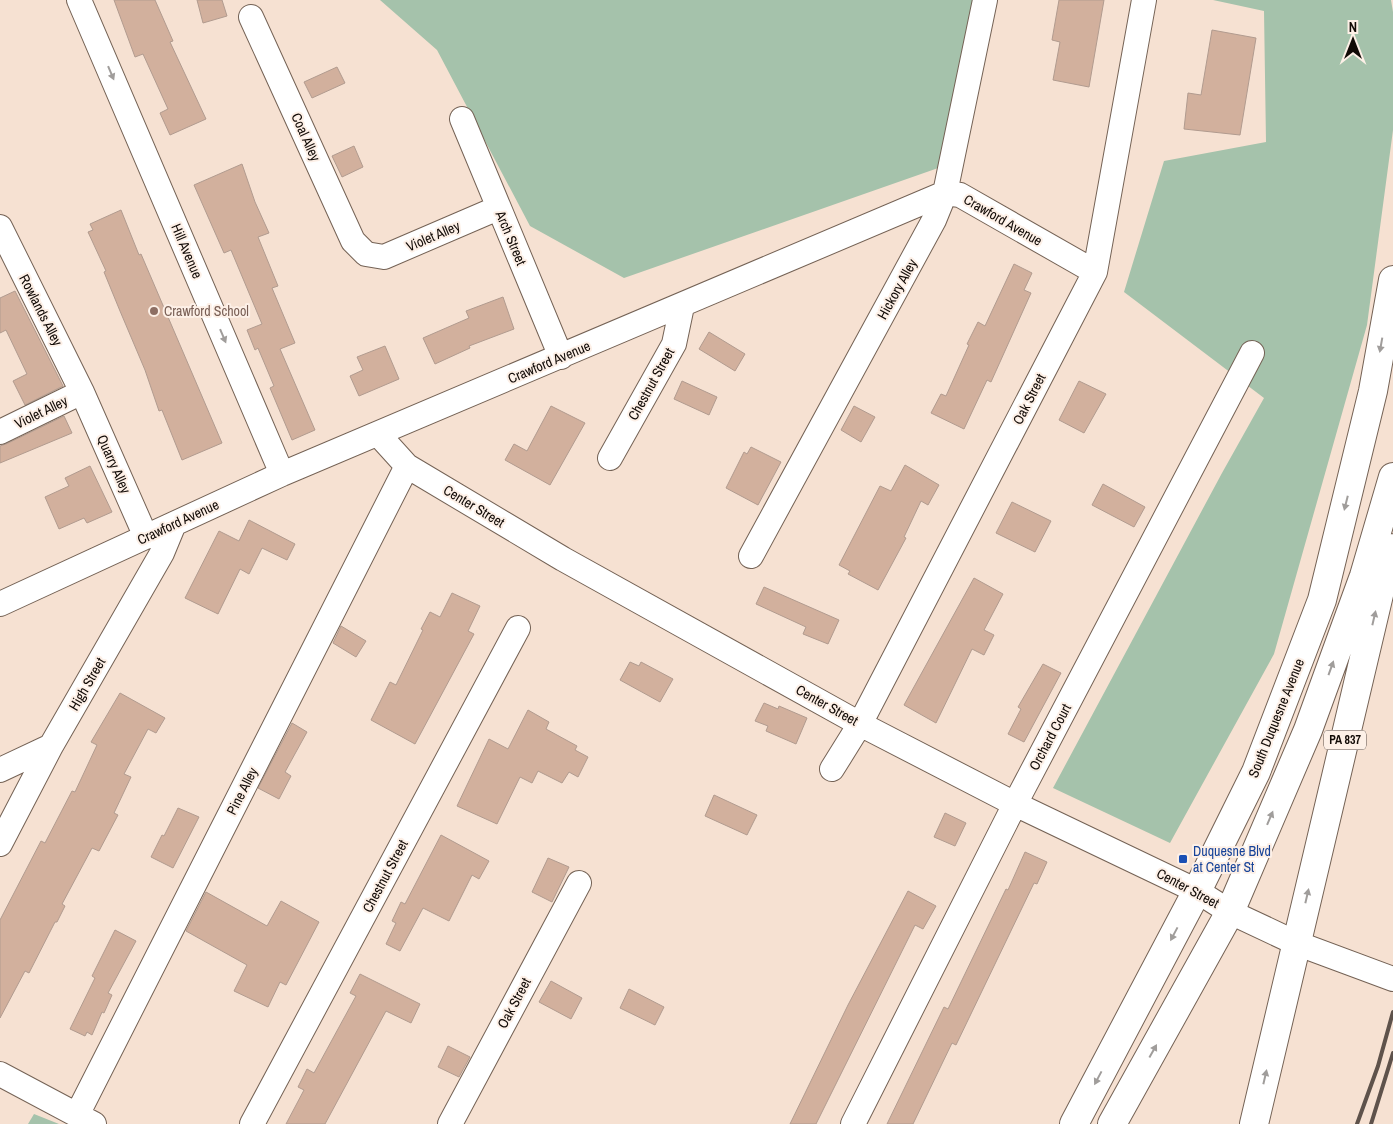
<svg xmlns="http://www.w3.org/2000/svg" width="1393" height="1124" font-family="'Archivo Narrow',sans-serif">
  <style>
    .green { fill: #a5c2ab }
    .building { fill: #d2b09d; stroke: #b19b8f }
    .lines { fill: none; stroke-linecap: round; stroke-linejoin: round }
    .minor-casing { stroke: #746255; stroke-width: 26 }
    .major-casing { stroke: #746255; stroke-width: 30 }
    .minor { stroke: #fff; stroke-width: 24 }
    .major { stroke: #fff; stroke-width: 28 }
    .rail { stroke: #5e524b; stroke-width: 4 }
    .oneway { fill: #a09d9b }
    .education-dot { fill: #8d6e63; stroke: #fdf0e7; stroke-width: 2 }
    .transit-dot { fill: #1a4fb4; stroke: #fdf0e7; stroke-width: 2 }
    .labels { text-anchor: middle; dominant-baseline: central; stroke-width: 4; stroke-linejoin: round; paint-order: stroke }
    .shield { fill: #fdf0e7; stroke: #584f4a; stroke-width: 1 }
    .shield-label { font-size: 12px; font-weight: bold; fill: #110a06 }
    .street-label { font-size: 14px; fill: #110a06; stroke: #fdf0e7 }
    .education-label { font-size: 14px; fill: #785e54; stroke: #fdf0e7; text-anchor: start }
    .transit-label { font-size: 14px; fill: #164399; stroke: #fdf0e7; text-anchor: start }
  </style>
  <rect width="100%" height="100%" fill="#f6e1d2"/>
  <!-- green -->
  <path class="green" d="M380,0H983L961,160L624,278L530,226L437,50Z
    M1213,0H1391L1393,12V130L1367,325L1274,654L1170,843L1053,788L1222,473L1264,398L1124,292L1164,161L1266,142L1264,11Z
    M34,1114L59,1124H28Z"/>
  <!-- building -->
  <path class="building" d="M114,0H155L173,41L170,42L206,119L170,135L160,113L168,109L143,54L135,57Z
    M197,0H222L227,16L203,23Z
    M1059,0H1104L1089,87L1053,80L1060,42L1052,40Z
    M1212,30L1256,38L1240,135L1184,129L1188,93L1201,95Z
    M337,67L345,83L312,98L304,82Z
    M354,146L363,167L342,177L332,156Z
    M242,164L255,202L269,233L258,237L278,286L272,288L295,343L280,349L315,430L292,440L270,388L274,386L258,348L255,350L247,330L262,324L231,250L224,253L194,185Z
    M121,210L139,255L141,254L222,443L182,460L162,410L159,411L145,370L120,311L104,272L106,271L88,232L93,230L90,224Z
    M1014,264L1032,273L1024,290L1031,293L991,382L987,380L964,429L931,413L941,394L946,396L969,345L967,344L978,322L985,326Z
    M15,291L63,386L25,405L13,381L27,374L6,330L0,333V298Z
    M503,297L514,329L469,346L470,348L435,364L423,338L469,318L466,311Z
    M709,332L745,354L735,371L699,349Z
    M385,346L399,379L359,396L350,376L363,370L357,357Z
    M682,381L717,397L709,415L674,399Z
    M1079,381L1106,394L1084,433L1059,420Z
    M551,406L585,423L550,485L505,460L514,444L527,451Z
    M854,406L875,417L861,442L841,430Z
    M64,416L72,433L0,463V446L6,444Z
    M751,447L781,462L758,505L726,488L744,452L747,454Z
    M905,465L939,485L928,505L921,501L904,537L906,538L878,590L848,574L850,571L839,565L880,486L891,491Z
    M90,466L112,512L87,523L84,518L59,529L45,497L69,486L65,478Z
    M1103,484L1145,507L1134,527L1092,505Z
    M1012,502L1051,521L1035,552L996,533Z
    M249,520L295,544L287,560L262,548L249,574L240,569L218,614L185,598L219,531L239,541Z
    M974,578L1003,594L984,630L994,635L984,655L972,649L936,723L904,705Z
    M764,587L839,620L828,644L803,634L806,627L756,604Z
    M452,593L480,606L468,631L474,634L415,744L371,720L390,682L396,685L423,630L421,629L430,612L440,617Z
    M341,626L366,641L356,657L333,643Z
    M630,662L639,666L641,662L673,679L660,702L620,680Z
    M1043,664L1061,673L1024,742L1008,734L1021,709L1018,707Z
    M120,693L165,718L156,733L148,729L124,774L131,777L114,813L118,815L99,851L92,848L62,904L65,906L57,922H55L29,973L25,971L0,1018V920L41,841L45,843L72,791L75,792L97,745L91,742Z
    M764,703L778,709L779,706L807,718L796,744L766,731L768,726L755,721Z
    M528,710L549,722L546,729L577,746L575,750L588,757L578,777L569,772L562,783L538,771L532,783L520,777L497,824L457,806L489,739L508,749Z
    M292,723L307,732L285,772L291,776L279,799L258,788Z
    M714,795L757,815L747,835L705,816Z
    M178,808L199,817L173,868L151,857L162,835L164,836Z
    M945,813L966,823L955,846L934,837Z
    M441,835L489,861L479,879L472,875L449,921L423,908L400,951L386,944L396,923L392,921L401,902L405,904Z
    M1025,852L1047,862L1037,884L1034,883L956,1045L952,1043L913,1124H887L944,1007L948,1009L1006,889L1008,890Z
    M548,858L569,867L552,902L532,892Z
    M908,891L936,906L923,929L915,925L816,1124H790L848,1005Z
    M206,892L267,926L281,901L319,922L286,985L280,982L268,1007L234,991L247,965L186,931Z
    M115,930L136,941L108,993L112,995L104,1013L102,1012L92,1035L87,1032L85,1036L70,1029L95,978L92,976Z
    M360,974L420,1004L411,1023L386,1011L325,1124H286L304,1090L298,1087L307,1069L314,1073L356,996L350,993Z
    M551,981L582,998L571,1019L539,1002Z
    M629,989L664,1007L655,1025L620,1008Z
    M448,1046L470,1057L459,1077L438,1067Z"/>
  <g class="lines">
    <!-- minor casing -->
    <g class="minor-casing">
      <path id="minor" d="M79,0L282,474
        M251,17L353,241L366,254L384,257L498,208
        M462,119L561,357
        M0,227L82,392L146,537
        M0,432L82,392
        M378,434L407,466L563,559L860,724L1015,804L1197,891L1230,912L1296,943L1393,979
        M610,458L674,344L682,306
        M751,556L934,220L945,193L985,0
        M0,604L282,474L945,193L960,195L1095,272
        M832,769L860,724L1095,272L1144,0
        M0,770L51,746
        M0,844L51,746L162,553L174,524
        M0,1074L94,1124
        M77,1115L407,466
        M252,1124L518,628
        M450,1124L579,883
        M853,1124L1015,804L1252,353"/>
    </g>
    <!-- major casing -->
    <g class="major-casing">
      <path id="major" d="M1074,1124L1197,891L1256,772L1322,600L1373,391L1393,280
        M1112,1124L1230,912L1308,730L1364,576L1393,477
        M1254,1124L1390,548"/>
    </g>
    <!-- minor -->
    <use href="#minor" class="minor"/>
    <!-- major -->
    <use href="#major" class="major"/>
    <!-- rail -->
    <path class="rail" d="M1357,1124L1378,1066L1393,1012
      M1371,1124L1393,1053"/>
  </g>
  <!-- one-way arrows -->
  <defs><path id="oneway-solid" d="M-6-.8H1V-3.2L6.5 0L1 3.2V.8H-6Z" transform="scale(1.25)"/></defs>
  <g class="oneway">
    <use href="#oneway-solid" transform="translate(111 73) rotate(67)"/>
    <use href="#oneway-solid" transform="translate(223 336) rotate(67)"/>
    <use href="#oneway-solid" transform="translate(1381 345) rotate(100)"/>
    <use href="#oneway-solid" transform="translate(1346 503) rotate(104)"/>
    <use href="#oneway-solid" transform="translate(1374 618) rotate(-77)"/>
    <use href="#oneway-solid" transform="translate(1331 668) rotate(-70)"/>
    <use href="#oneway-solid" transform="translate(1270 818) rotate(-67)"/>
    <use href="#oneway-solid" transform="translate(1307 896) rotate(-77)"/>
    <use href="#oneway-solid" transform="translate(1174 934) rotate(118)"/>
    <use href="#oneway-solid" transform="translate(1153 1051) rotate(-61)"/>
    <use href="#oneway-solid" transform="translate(1265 1077) rotate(-77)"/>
    <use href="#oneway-solid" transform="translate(1098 1078) rotate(118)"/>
  </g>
  <!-- markers -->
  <circle class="education-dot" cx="154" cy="311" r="5"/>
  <rect class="transit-dot" x="1178" y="854" width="10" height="10" rx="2.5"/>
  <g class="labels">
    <!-- shield labels -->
    <rect class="shield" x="1324" y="730.5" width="42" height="19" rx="4"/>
    <g class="shield-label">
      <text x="1345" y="740">PA 837</text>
    </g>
    <!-- street labels -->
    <g class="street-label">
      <text transform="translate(306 137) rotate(66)">Coal Alley</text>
      <text transform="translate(1003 220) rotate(30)">Crawford Avenue</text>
      <text transform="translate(433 236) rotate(-23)">Violet Alley</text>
      <text transform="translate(511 238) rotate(67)">Arch Street</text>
      <text transform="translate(187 251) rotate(67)">Hill Avenue</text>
      <text transform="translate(897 289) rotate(-61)">Hickory Alley</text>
      <text transform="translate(41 310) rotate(63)">Rowlands Alley</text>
      <text transform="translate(549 362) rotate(-23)">Crawford Avenue</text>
      <text transform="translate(651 384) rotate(-61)">Chestnut Street</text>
      <text transform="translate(1029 399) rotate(-63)">Oak Street</text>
      <text transform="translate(41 412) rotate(-26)">Violet Alley</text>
      <text transform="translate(114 464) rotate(66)">Quarry Alley</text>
      <text transform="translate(474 506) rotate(31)">Center Street</text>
      <text transform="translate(178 522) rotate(-25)">Crawford Avenue</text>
      <text transform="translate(87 684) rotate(-60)">High Street</text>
      <text transform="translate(827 705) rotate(29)">Center Street</text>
      <text transform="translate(1276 718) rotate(-68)">South Duquesne Avenue</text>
      <text transform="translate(1050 737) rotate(-62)">Orchard Court</text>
      <text transform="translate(242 791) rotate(-63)">Pine Alley</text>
      <text transform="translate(385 876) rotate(-62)">Chestnut Street</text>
      <text transform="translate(1188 888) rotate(28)">Center Street</text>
      <text transform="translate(514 1003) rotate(-62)">Oak Street</text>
    </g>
    <!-- education labels -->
    <g class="education-label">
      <text x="164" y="311">Crawford School</text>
    </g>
    <!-- transit labels -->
    <g class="transit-label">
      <text x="1193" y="851">Duquesne Blvd<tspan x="1193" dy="16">at Center St</tspan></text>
    </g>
  </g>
  <!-- north arrow -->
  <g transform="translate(1353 40)" stroke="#fdf0e7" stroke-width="4" paint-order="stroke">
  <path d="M0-4L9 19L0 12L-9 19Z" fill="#110a06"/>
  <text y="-8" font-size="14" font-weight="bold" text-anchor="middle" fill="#110a06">N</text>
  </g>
</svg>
